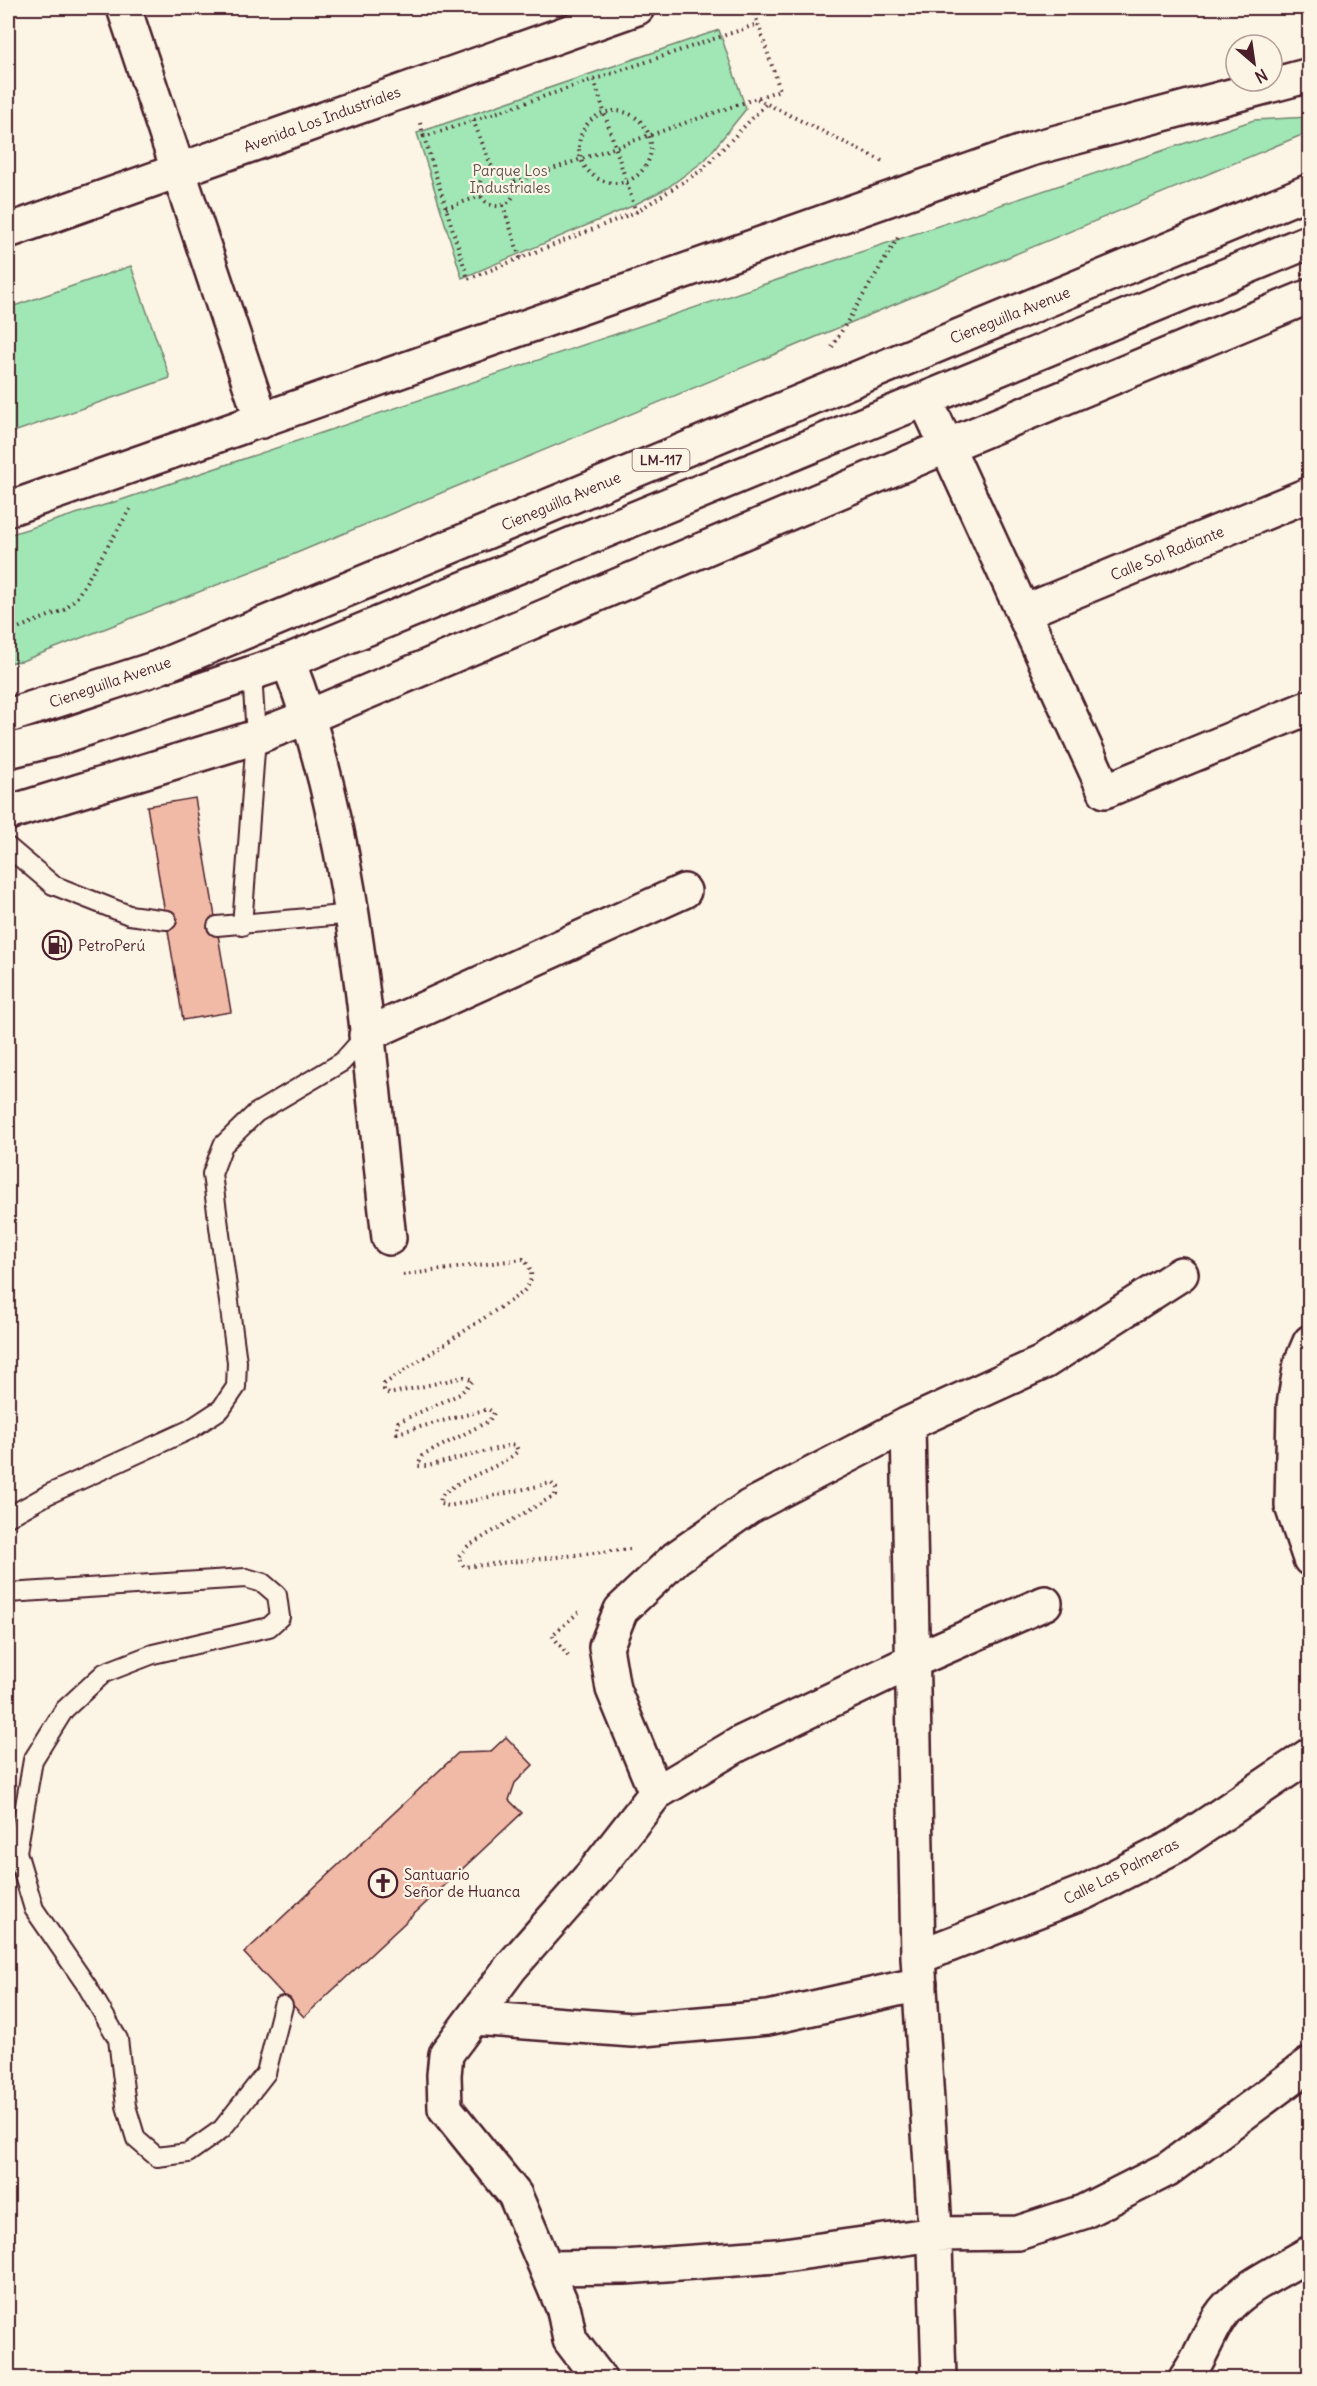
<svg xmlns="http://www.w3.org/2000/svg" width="1317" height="2386" font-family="Delius,sans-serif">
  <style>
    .green { fill: #a0e7b5; stroke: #758370; stroke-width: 1.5 }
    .building { fill: #f1baa6; stroke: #4a1f2b; stroke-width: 1.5 }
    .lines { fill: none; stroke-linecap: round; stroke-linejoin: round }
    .service-casing { stroke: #4a1f2b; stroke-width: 22 }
    .minor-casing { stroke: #4a1f2b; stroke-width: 38 }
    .tertiary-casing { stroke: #4a1f2b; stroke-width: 38 }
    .primary-casing { stroke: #4a1f2b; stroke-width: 38 }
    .path { stroke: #4a1f2b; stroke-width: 4; stroke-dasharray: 1.5 4.5; stroke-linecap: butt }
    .service { stroke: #fcf5e5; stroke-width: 18 }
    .minor { stroke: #fcf5e5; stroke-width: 33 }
    .tertiary { stroke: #fcf5e5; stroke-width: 33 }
    .primary { stroke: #fcf5e5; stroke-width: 33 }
    .labels { text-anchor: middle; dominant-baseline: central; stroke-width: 4.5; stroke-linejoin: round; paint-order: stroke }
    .shield { fill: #fcf5e5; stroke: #7f5f63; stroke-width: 1.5 }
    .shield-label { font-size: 14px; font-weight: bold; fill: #4a1f2b }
    .street-label { font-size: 15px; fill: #4a1f2b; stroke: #fcf5e5 }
    .park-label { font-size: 15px; fill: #60514e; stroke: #fcf5e5 }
    .poi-label { font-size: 15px; fill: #4a1f2b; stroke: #fcf5e5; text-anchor: start }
  </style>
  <rect width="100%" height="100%" fill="#fcf5e5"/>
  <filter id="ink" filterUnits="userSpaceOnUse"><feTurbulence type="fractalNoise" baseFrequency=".0167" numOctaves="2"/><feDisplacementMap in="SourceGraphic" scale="12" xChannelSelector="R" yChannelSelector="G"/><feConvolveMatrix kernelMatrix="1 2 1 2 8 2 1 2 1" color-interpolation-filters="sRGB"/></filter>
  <g filter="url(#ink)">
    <!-- green -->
    <path class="green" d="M719,30L746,109L705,160L667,188L630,207L462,278L417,133Z
      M1309,117V132L263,567L22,661L8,663V535L124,499L1254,120Z
      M131,266L170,378L8,434V308Z"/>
    <!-- building -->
    <path class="building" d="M195,798L231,1012L183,1020L147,806Z
      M506,1737L533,1765L515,1783L509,1800L522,1813L304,2017L244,1953L458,1753L490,1752Z"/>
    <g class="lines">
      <!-- service casing -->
      <g class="service-casing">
        <path id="service" d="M8,847L53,885L129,915L167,920
          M217,926L354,914
          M242,926L256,737L252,673
          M8,1517L49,1494L189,1430L221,1409L236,1387L237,1362L212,1174L223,1145L256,1113L342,1062L366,1035
          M8,1593L246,1578L263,1583L277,1595L280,1617L269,1627L153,1654L104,1673L64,1710L33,1760L17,1852L34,1909L87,1986L118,2039L126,2106L136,2139L157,2157L188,2153L222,2129L266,2073L283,2006"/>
      </g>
      <!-- minor casing -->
      <g class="minor-casing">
        <path id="minor" d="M124,8L262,421
          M8,231L637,8
          M926,401L1105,791L1310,707
          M8,509L1031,149L1310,75
          M1024,612L1310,494
          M288,661C358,840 367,1048 389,1238
          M8,813L256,737L310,716L947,446L1310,296
          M366,1035L684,891
          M908,1424L918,1957L934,2213L939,2378
          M656,1793L613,1689L606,1647L621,1610L676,1558L749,1507L908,1424L1044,1362L1181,1274
          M918,1957L1085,1892L1175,1846L1310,1755
          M473,2018L632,2030L768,2018L920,1984
          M546,2268L624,2267L777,2256L935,2234L1018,2233L1083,2212L1168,2169L1310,2064
          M599,2378L570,2340L564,2310L515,2195L445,2108L444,2075L446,2054L511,1967L592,1875L656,1793L739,1744L913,1661L1045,1603
          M1186,2378C1200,2359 1207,2337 1219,2318C1238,2288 1281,2271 1310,2253"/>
      </g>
      <!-- tertiary casing -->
      <g class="tertiary-casing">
        <path id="tertiary" d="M1310,1342L1301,1363L1294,1405L1292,1506L1310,1559"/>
      </g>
      <!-- primary casing -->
      <g class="primary-casing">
        <path id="primary" d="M8,716L157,668L1310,191
          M8,751L52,740L288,661L1310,241"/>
      </g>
      <!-- path -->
      <path class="path" d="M753,8L758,24
        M594,80L636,212
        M757,99L882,161
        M579 147a36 36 0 1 1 72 0a36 36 0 1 1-72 0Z
        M473,120L493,170
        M420,123L424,137
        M479 188a18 18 0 1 1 36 0a18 18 0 1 1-36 0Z
        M515,182L780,90L758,24L424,137L468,279L636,212L702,170L767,103
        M503,205L520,258
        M446,208L481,196
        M832,347L899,236
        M8,632L64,610L77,597L132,506
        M403,1275L523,1259C535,1271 533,1282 522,1293L384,1384V1390L389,1394L464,1377L473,1380L460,1394L398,1422L397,1433L488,1409L494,1413L489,1421L422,1456L418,1466H428L511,1445L516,1446L518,1451C496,1471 463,1475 441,1496L440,1504L449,1506L551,1483L556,1488L555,1495L468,1546L458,1557L464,1567L630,1549
        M568,1656L552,1635L579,1612"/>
      <!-- service -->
      <use href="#service" class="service"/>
      <!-- minor -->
      <use href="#minor" class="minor"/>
      <!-- tertiary -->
      <use href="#tertiary" class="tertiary"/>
      <!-- primary -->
      <use href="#primary" class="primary"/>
    </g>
  </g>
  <!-- icons -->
  <defs>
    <g id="fuel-ring" transform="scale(1.5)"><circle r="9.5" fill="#fcf5e5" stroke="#4a1f2b" stroke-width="1.5"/><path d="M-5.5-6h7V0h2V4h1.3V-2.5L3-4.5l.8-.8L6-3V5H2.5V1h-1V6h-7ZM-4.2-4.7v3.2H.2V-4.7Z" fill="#4a1f2b"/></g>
    <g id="church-ring" transform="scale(1.5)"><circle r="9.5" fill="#fcf5e5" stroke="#4a1f2b" stroke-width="1.5"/><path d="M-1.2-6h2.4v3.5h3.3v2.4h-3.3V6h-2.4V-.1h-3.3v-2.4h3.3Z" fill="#4a1f2b"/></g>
  </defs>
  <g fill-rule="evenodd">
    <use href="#fuel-ring" x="57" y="945"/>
    <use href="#church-ring" x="383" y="1883"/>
  </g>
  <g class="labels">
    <!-- shield labels -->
    <rect class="shield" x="632.5" y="449" width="57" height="22" rx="4.5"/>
    <g class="shield-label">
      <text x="661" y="460">LM-117</text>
    </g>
    <!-- street labels -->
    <g class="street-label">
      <text transform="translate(322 119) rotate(-20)">Avenida Los Industriales</text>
      <text transform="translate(1010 315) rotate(-22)">Cieneguilla Avenue</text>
      <text transform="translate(561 501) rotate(-23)">Cieneguilla Avenue</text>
      <text transform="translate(1167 553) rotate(-22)">Calle Sol Radiante</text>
      <text transform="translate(110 682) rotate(-19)">Cieneguilla Avenue</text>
      <text transform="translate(1121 1871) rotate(-27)">Calle Las Palmeras</text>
    </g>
    <!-- park labels -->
    <g class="park-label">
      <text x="510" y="170">Parque Los<tspan x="510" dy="17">Industriales</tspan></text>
    </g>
    <!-- poi labels -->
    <g class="poi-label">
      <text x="78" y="945">PetroPerú</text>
      <text x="404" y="1874">Santuario<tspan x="404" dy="17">Señor de Huanca</tspan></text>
    </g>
  </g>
  <!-- margin -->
  <rect width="1317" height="2386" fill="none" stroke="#fcf5e5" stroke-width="30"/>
  <rect x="15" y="15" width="1287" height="2356" fill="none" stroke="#4a1f2b" stroke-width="2" filter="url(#ink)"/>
  <!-- north arrow -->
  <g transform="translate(1254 63) rotate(151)"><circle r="28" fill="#fcf5e5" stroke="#b59f9b" stroke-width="1.5"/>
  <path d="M0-4.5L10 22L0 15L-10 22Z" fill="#4a1f2b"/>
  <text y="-9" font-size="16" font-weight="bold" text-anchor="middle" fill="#4a1f2b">N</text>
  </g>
</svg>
